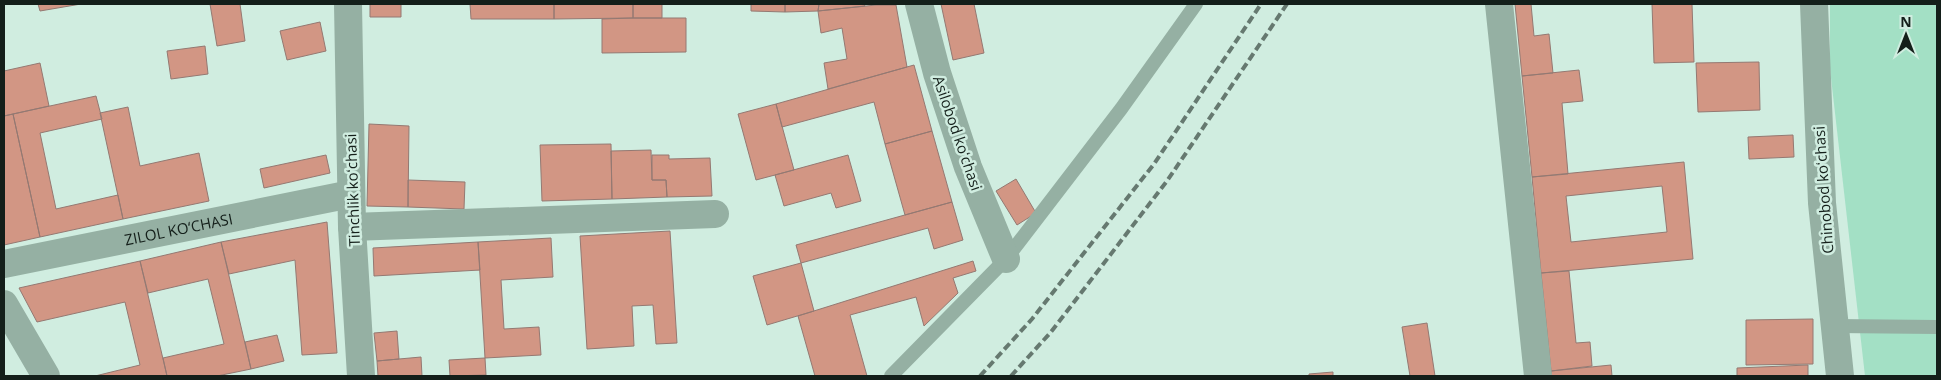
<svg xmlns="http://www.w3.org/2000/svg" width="1941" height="380" font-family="'Open Sans',sans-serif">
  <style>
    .green { fill: #a3e0c5 }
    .building { fill: #d29684; stroke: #947972; fill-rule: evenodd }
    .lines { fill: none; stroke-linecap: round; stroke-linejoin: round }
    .service { stroke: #95b0a3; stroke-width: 14 }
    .minor { stroke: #95b0a3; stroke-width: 28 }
    .rail { stroke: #667970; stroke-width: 4; stroke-dasharray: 8 4; stroke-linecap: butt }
    .labels { text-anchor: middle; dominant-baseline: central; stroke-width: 5; stroke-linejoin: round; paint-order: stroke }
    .street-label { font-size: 15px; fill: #141f1a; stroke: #d0ede0 }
  </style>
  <rect width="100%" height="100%" fill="#d0ede0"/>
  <!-- green -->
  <path class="green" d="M1830,4H1937V376H1865L1830,69Z"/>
  <!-- building -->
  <path class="building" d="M38,4H81L40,11Z
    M210,4H240L245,41L217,46Z
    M370,4H401V17H370Z
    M470,4H554V19H471Z
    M554,4H633V18L554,19Z
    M633,4H662V18H633Z
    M751,4H785V12L751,11Z
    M785,4H819L818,11L785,12Z
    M819,4H864L865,6L818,11Z
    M941,4H974L984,53L953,60Z
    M1515,4H1531L1534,36L1549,34L1553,73L1522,76Z
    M1652,4H1692L1694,62L1654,63Z
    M876,5H896L907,67L828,89L824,63L847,59L842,28L821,33L818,11Z
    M633,18H686V52L602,53V19Z
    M320,22L326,51L287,60L280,31Z
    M205,46L208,74L171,79L167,51Z
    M1759,62L1760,110L1698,112L1696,63Z
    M40,63L49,106L4,116V71Z
    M914,65L932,131L885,144L874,102L782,127L776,104Z
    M1579,70L1583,101L1562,103L1568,174L1532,177L1522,76Z
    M96,96L102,119L40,133L56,209L118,195L123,219L40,237L13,114Z
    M776,104L794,170L756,180L738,114Z
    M128,107L140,166L199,153L209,201L123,219L100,113Z
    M13,114L40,237L4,245V116Z
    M369,124L409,126L408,207L367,206Z
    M932,131L952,202L905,215L885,144Z
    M1793,135L1794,157L1749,159L1748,137Z
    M611,144L612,199L542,201L540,145Z
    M651,150L652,180H666L667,197L612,199L611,151Z
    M326,155L330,173L264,188L260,169Z
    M652,155H669V159L710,158L712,196L667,197L666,180H652Z
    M848,155L861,201L836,208L831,193L784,206L775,175Z
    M1684,162L1693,259L1541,273L1532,177ZM1662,186L1667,232L1571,242L1566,196Z
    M1016,179L1036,213L1017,225L996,191Z
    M408,180L465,182L464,209L408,207Z
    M952,202L963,240L934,249L928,228L801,263L796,245Z
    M327,222L337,353L302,355L295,260L229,274L221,242Z
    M670,231L677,343L656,344L653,305L632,306L634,346L587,349L580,236Z
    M551,238L553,277L501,280L504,329L539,327L541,355L485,358L478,242Z
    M221,242L251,369L217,376H167L163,358L224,344L208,279L148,293L140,261Z
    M478,242L480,270L374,276L373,248Z
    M140,261L167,376H95L140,365L125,302L37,322L19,288Z
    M973,261L976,271L953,278L958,293L924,326L916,297L850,315L867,376H815L798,316Z
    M801,263L814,311L767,325L753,276Z
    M1569,271L1576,343L1590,342L1592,366L1551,371L1541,273Z
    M1813,319V364L1746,365V320Z
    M1427,323L1435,376H1410L1402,327Z
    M397,331L399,359L377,361L374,333Z
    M277,335L284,361L251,369L245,342Z
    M421,357L422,376H378L377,361Z
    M485,358L486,375L450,376L449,360Z
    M1611,365L1612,376H1551V371Z
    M1808,365V376H1737V368Z
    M1333,372V376H1309V374Z"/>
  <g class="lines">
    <!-- service -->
    <path class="service" d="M1835,326L1937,327
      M891,376L1006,259L1121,109L1196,4"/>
    <!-- minor -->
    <g class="minor">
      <path d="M348,4L352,227L361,376"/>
      <path d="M919,4L937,73L968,167L1006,259"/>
      <path d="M1499,4L1538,376"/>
      <path d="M1814,4L1822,203L1840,376"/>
      <path d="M352,227L715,214"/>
      <path id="s1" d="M4,264L351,194"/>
      <path d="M4,304L46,376"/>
    </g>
    <!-- rail -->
    <path class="rail" d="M980,376L1032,319L1154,164L1261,4
      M1011,376L1051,332L1167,181L1287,4"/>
  </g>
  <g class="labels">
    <!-- street labels -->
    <g class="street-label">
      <text transform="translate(958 133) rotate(71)">Asilobod koʻchasi</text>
      <text transform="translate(352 190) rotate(-92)">Tinchlik koʻchasi</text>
      <text transform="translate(1823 190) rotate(-94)">Chinobod koʻchasi</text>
      <text stroke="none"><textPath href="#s1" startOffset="178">ZILOL KO‘CHASI</textPath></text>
    </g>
  </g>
  <!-- border -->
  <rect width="1941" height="380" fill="none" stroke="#141f1a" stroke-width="10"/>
  <!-- north arrow -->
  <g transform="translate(1906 35)" stroke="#d0ede0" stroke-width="4" paint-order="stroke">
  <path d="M0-4L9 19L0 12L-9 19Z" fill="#141f1a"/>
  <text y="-8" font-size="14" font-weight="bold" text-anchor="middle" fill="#141f1a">N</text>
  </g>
</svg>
